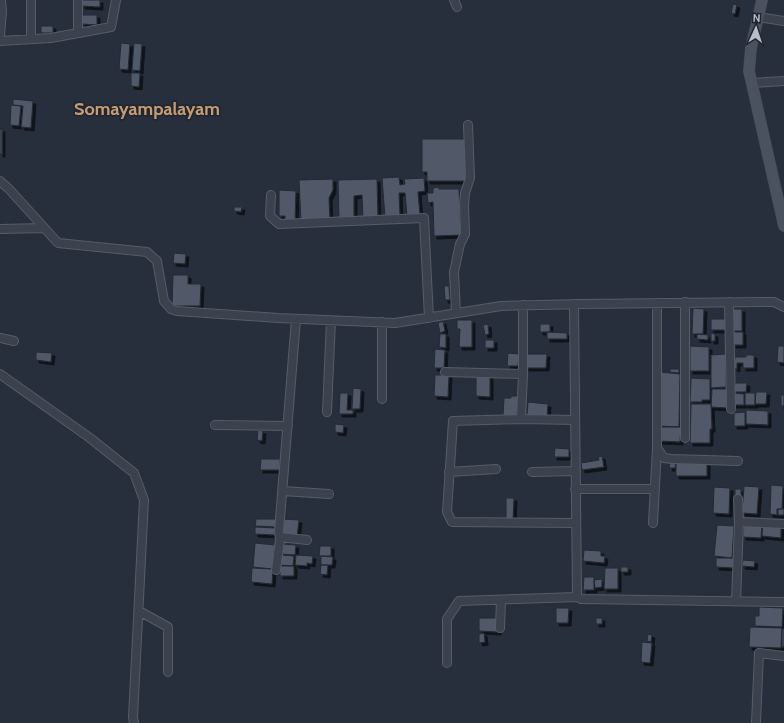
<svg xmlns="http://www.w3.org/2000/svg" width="784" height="723" font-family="Cabin,sans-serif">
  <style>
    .building { fill: #515867; stroke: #222934; filter: url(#shadow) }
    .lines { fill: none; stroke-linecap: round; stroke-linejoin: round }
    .street-casing { stroke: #565d67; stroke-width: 10 }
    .secondary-casing { stroke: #454b56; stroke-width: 12 }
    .street { stroke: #3b424d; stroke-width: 8 }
    .secondary { stroke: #4a515f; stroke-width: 11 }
    .labels { text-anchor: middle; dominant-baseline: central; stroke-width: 3.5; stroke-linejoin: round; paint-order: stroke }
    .district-label { font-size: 18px; font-weight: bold; fill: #c89c72; stroke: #202732 }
  </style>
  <defs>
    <filter id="shadow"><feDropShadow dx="3" dy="3" stdDeviation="0" flood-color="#0009"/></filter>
  </defs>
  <rect width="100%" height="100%" fill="#282f3c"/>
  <!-- building -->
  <path class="building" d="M82,0H100V7L82,6Z
    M733,4L737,5L735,14L731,13Z
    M82,15H97V25L82,24Z
    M41,26H53V33H41Z
    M121,43L130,44L128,70L119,69Z
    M134,43L142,44L140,71L132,70Z
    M131,73H140L139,87L131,86Z
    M13,99L33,101L31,128L21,127L23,106L13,105Z
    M11,105L21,106L19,126L10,125Z
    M0,129H2V154H0Z
    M422,139H466V181H427V172H422Z
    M399,177L400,185L405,184L404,179L424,178L425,191L418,192L420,215L407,216L405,193H399L400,216L385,217L382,178Z
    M333,179V190L329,198L330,221L301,222L299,180Z
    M377,179L378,219H363L362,195L354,196V220H339L338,180Z
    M439,187V189H459L461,235L434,236L433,202L428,203L427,193H433V188Z
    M279,190L296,191L295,222L285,221V216H279Z
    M234,207H242L241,212L234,211Z
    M174,253L186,254L185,264L173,263Z
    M173,275H188V284H201L200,306H172Z
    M444,286H449L450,300H445Z
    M693,308L704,309L703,334H692Z
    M732,309H742V331H732Z
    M711,319H726V330H711Z
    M457,320H472V347H459L460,329H457Z
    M443,321L445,331L440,333L438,323Z
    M488,324L489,334L485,335L483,325Z
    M540,324H550V332H540Z
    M547,332L567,333V339H547Z
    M733,332H743V345H733Z
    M711,333L715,334V341H711Z
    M440,334H446V348L439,347Z
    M697,334L708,335V340L697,339Z
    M485,340H494V348H485Z
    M690,346L709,347V371H690Z
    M778,346H784V363L777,362Z
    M435,349L445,350L444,368H434Z
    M36,352L52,353L51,362L36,360Z
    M508,353L519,354L518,366H507Z
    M526,354H547L546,368H526Z
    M726,354V387L711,388V355Z
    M746,355H754V368H743V363H737V369L734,368L735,357H746Z
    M670,369H679V373L670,372Z
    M660,372L680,374L679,427L659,426Z
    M435,375H449L448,397L434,396Z
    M476,375L490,376V397L476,396Z
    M691,378L710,379V400H702V402H690Z
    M735,383H747L746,392H734Z
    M353,388L361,389L360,409H352Z
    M712,389H727V408L711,407Z
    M756,392H767L766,404H755Z
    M340,393H348L347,410H353V414H339Z
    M734,393L744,394V405H733Z
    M745,393H755V405H745Z
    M781,395H784V406H781Z
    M511,396H518L517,416H503L504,398H511Z
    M528,402L548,404L547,417L527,415Z
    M691,404H711L712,429H710V443H690Z
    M746,410L768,411V425L746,424Z
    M745,412V426H734V413Z
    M335,424L344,425L343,433L335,432Z
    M660,427H681L680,442L659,441Z
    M258,430L263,431L262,441L257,440Z
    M555,448L569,449V457H554Z
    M602,456L604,467L582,470L581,463L599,460L598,457Z
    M261,459H280V470H260Z
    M676,462L707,463V476H676Z
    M670,463L676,464L675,468H669Z
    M771,485L783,486L782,509H777V515L770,514Z
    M744,486L759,487L757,514L742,513Z
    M714,487L730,488L729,514L713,513Z
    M735,489H741V496L735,497Z
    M506,498H514L513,520L506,519Z
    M778,509H784V515H778Z
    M256,519H276V527L255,526Z
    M284,519L299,520L297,537L282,536Z
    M744,524L762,525L761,538L743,537Z
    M763,524L781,526V538L762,536Z
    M717,525L734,526L732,558L714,556Z
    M255,527L275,528V535L255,534Z
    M255,543L275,545L272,569L253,567Z
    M281,544L296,545L295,555L281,554Z
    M320,546H331V556H319Z
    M584,550L601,551V556H605L604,563L583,561Z
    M281,555L294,556L293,566L280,565Z
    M296,555L313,556L312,564L307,563V566L295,565Z
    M321,556L333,557L332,565H321Z
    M716,558H735L734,568L716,567Z
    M743,560L755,561L754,567L742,566Z
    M321,565H328L327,575L320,574Z
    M280,566H294V576H280Z
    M621,567H628V572H621Z
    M252,568L273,569L272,584L251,582Z
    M605,568H618V589H604Z
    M584,577H594V590H583Z
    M602,579V587L595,588L594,580Z
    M759,607L783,608L782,627L755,626V616H759Z
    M556,608H569L568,623H556Z
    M479,618H499L498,632L479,631Z
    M596,618H602V624H596Z
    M750,627L782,628L781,648L749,647Z
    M782,629H784V647H782Z
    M484,633L485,642L479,643V634Z
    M648,634L652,635L651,642L647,641Z
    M642,642L652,643L650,663L641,662Z"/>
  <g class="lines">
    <!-- street casing -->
    <g class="street-casing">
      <path id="street" d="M78,0V33
        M454,0L457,7
        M758,17L784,21
        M0,36L2,11L1,0
        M31,39V0
        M0,41L51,38L111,27L116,0
        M752,83L784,81
        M0,181L9,189L58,243L147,252L157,261L164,301L171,309L177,311L278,318L395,323L501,306L581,304L774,302L784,307
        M271,195L270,216L279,224L424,218L429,318
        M0,229L44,228
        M685,302V438
        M729,302L731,409
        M657,303V448L664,458L672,459L738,461
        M574,304L577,597
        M456,313L454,272L460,244L465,234L464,205L465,193L470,178L468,125
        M0,338L14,341
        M445,372L523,374
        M0,374L90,438L134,473L144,500L133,717L134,723
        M382,399V322
        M327,412L331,320
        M521,419L523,374V305
        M575,420L521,419L453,421L447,512L452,522L576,523
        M215,425L288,426
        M449,472L496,469
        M532,472L575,471
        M575,489H655
        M283,491L329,494
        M738,499L739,522
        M653,523L657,448
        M280,537L307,540
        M276,570L280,540L279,531L296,319
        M736,602L739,522L784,524
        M139,611L168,627V672
        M500,628L501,600
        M447,663V619L459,601L577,597L581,599L784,602
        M756,723L759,653L784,656"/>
    </g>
    <!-- secondary casing -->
    <g class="secondary-casing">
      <path id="secondary" d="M762,0L751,48L749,71L784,226"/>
    </g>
    <!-- street -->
    <use href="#street" class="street"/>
    <!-- secondary -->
    <use href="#secondary" class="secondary"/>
  </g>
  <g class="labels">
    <!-- district labels -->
    <g class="district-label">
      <text x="147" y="109">Somayampalayam</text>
    </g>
  </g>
  <!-- north arrow -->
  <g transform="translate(756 28) rotate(3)" stroke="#202732" stroke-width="3" paint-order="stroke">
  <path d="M0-3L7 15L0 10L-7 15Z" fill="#b8bdc7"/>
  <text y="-6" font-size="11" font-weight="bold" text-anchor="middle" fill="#b8bdc7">N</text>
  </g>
</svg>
